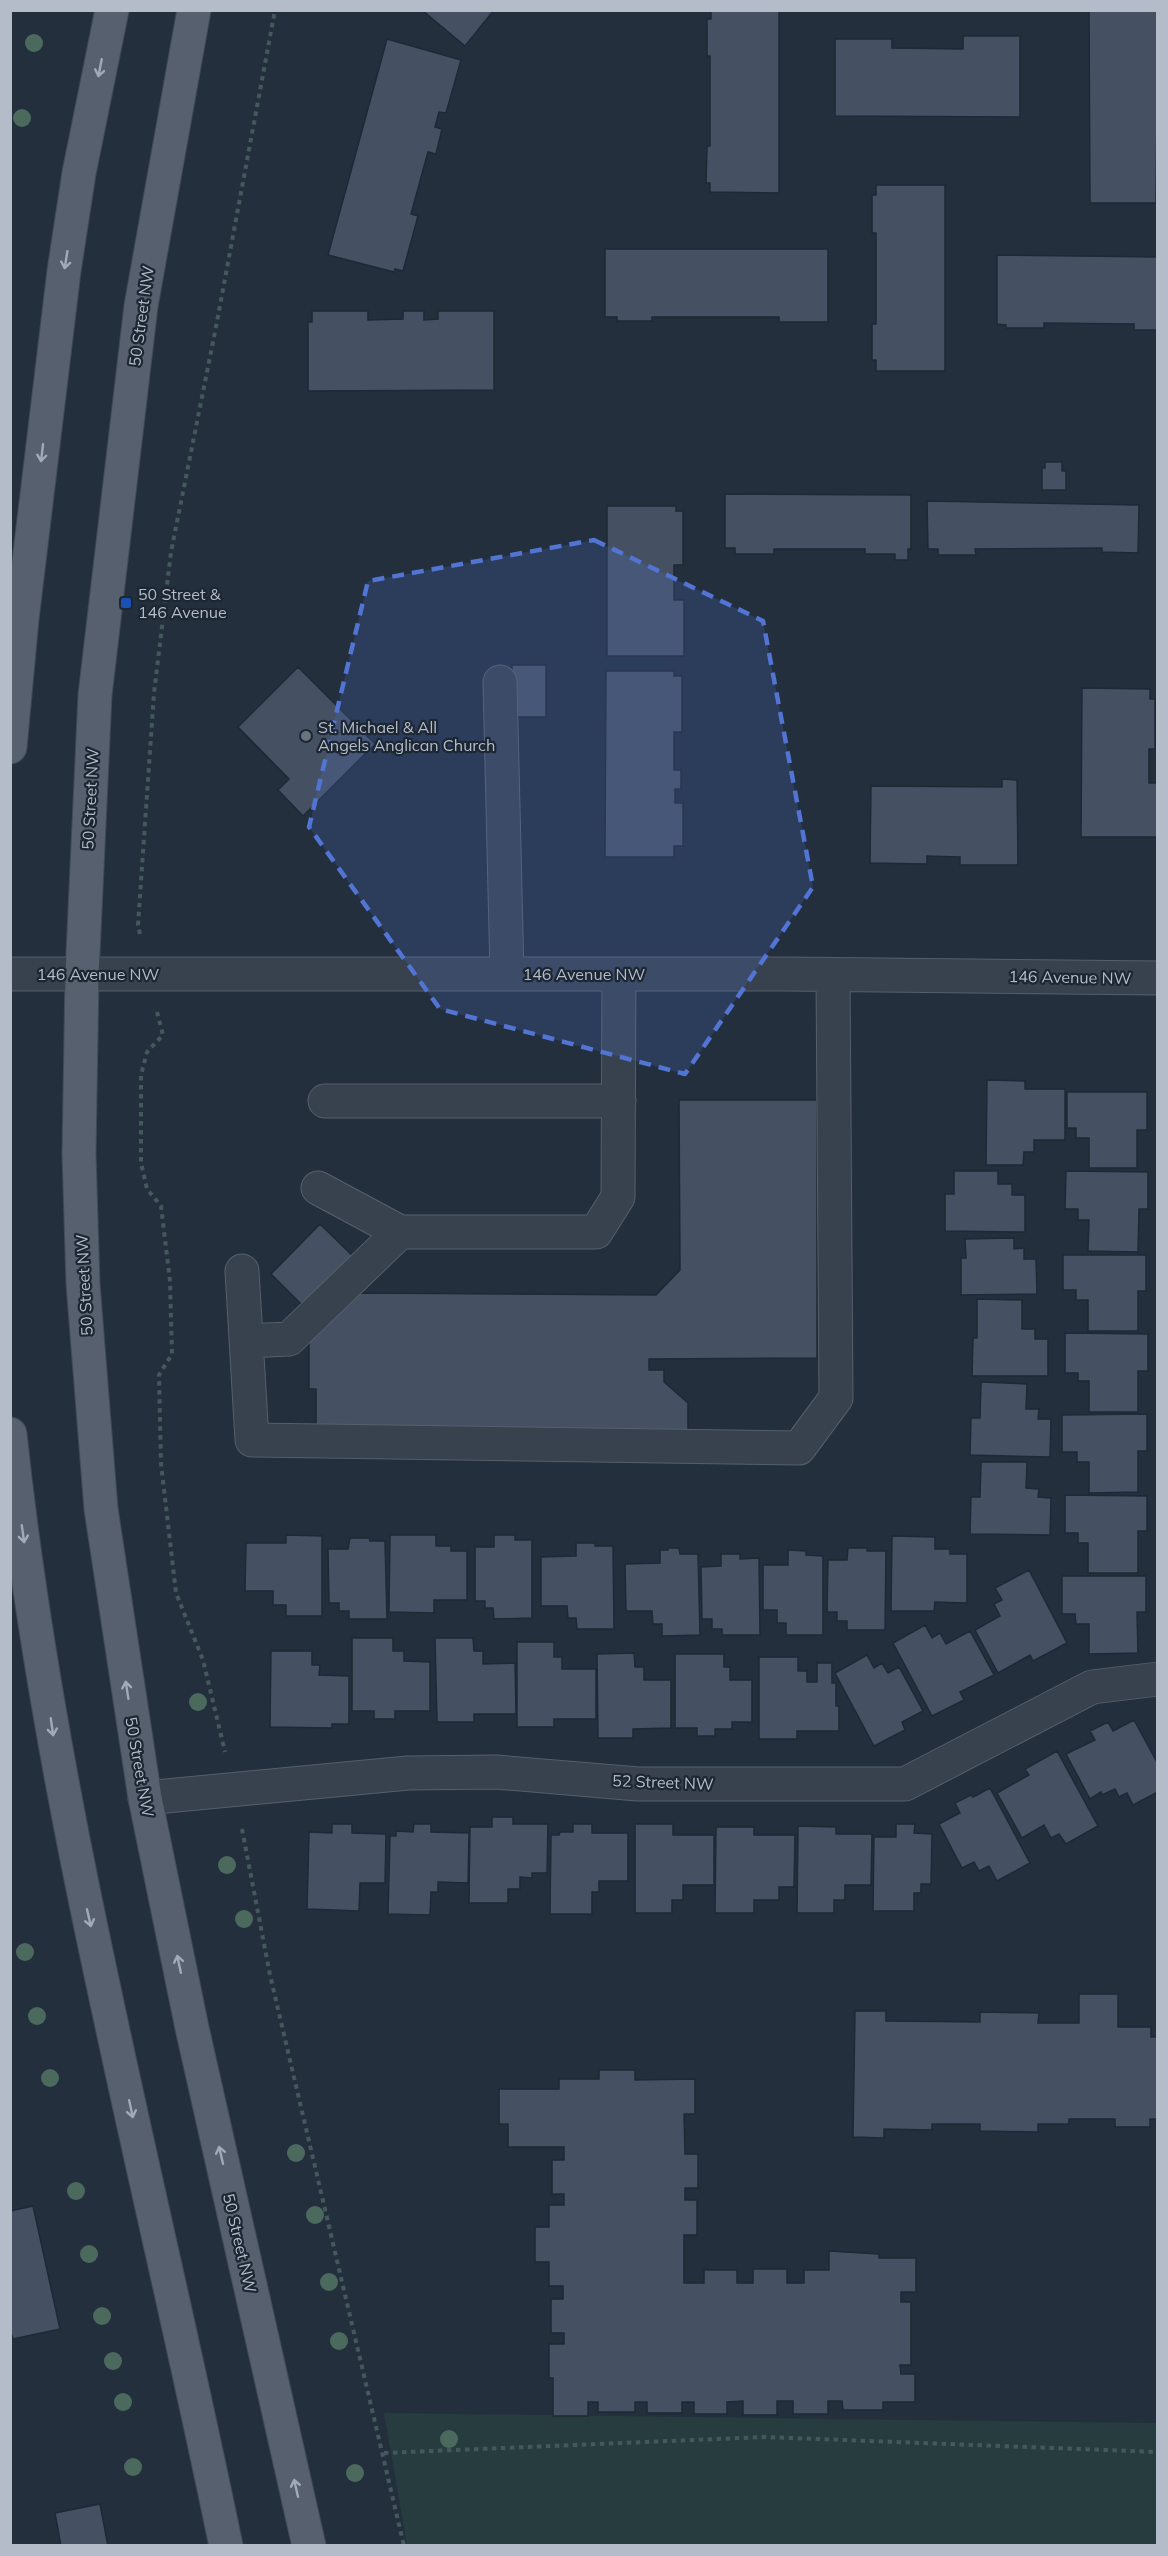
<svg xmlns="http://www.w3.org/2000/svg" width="1168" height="2556" font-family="Mulish,sans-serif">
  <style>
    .green { fill: #263c3f }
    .building { fill: #455162; stroke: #1f2835; stroke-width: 1.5 }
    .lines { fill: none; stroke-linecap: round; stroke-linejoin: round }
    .minor-casing { stroke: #565f6c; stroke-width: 35 }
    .major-casing { stroke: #414a57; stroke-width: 35 }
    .path { stroke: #44595c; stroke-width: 4; stroke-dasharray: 4.5 4.5; stroke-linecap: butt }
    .minor { stroke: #38414e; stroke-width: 33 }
    .major { stroke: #56606e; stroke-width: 33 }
    .tree { fill: #4b6a5d }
    .oneway { stroke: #a1aab7 }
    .marked { fill: #5274d3; fill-opacity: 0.2; stroke: #5274d3; stroke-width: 4.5; stroke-dasharray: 12 8; stroke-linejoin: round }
    .transit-dot { fill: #1a4fb4; stroke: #1d2633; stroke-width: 2 }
    .worship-dot { fill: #6b7280; stroke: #1d2633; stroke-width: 2 }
    .labels { text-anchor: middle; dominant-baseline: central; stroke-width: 4.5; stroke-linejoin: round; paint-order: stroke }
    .street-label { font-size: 16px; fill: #b4bcc9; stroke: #1d2633 }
    .poi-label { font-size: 16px; fill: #b4bcc9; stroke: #1d2633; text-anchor: start }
  </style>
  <rect width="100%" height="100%" fill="#242f3e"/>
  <!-- green -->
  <path class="green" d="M384,2413L1157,2423V2545H407Z"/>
  <!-- building -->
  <path class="building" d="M422,10H494L465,46Z
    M711,10H779V193L710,192V183H706L707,146H710V56H707V19H711Z
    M1089,10H1158L1156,203H1090Z
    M963,36H1020V117L835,116V39H892V48L963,49Z
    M387,39L461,60L446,113L439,112L435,127L442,129L436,154L428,152L411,214L418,216L403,271L395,269L394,272L328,255Z
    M876,185H945V371H876V360H872V324H876V233H872V195H876Z
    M605,249H828V322H779V317H652V321H617V317H605Z
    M997,255L1158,257V330H1134V324L1044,323V328H1006V325L997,324Z
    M312,311H368V320L403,319V311H424V320L438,319V311H494V390L308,391V322H312Z
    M1045,462H1062V471H1066V490H1042V468H1045Z
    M725,494L911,495V549H908V560H895V554H865V549H774V554H735V548H725Z
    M927,501L1139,505L1138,553L1102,552V548L975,549L976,555H938V549H928Z
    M607,506H676V511H683V565H674V600H684V656H607Z
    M512,665H546V717H512Z
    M298,667L375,744L303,816L278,790L289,779L238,727Z
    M606,671H674V676H682V732H674V770H681V789H675V803H683V846H674V857H605Z
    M1082,688L1150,689V699H1155V749H1149V783H1157V837H1081Z
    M1002,779L1017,780L1018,865H960V857L927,856V864L870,863L871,786L1002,787Z
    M987,1080L1025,1081V1089H1065V1140H1034V1152H1024L1023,1165H986Z
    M1067,1092H1147V1130H1137V1168H1089V1138H1076V1128H1067Z
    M679,1100H817V1358L649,1359V1370H664V1382L688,1403V1431L316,1432V1389H309V1340L354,1293L656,1295L680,1270Z
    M954,1171H998V1184H1012V1195H1025V1232L945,1231V1194H954Z
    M1066,1171L1148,1172V1209H1139L1138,1252L1088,1251L1089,1220H1078V1209H1065Z
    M320,1224L362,1265L312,1315L271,1274Z
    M1014,1238V1249L1024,1248V1259H1036L1037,1294L961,1295V1258H966L965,1239Z
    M1063,1255H1146V1291H1138V1331H1088V1300H1076V1290H1063Z
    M977,1299L1022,1300V1329H1035V1339H1048V1376H972L973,1338H977Z
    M1065,1333L1148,1334V1371H1138V1412H1089V1381H1078V1373H1065Z
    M981,1382L1027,1384L1026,1409H1039L1038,1419H1051L1050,1457L970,1455L971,1418H980Z
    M1147,1414V1451H1138V1492L1089,1493V1462H1077V1452H1062V1415Z
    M981,1462H1027L1026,1488L1039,1489L1038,1497L1051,1498L1050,1535L970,1534L971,1497H980Z
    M1065,1495L1147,1496V1531H1138V1573H1088V1543H1078V1533H1065Z
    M286,1535L322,1536V1616H286V1605H273V1591H245L246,1543H286Z
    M390,1535H436V1546H451V1551H467V1600H434V1613L389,1612Z
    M494,1535H515V1540H532V1618L494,1619L493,1608H485V1601H475V1547H494Z
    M892,1536L935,1537V1549H950V1554H967V1603L935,1602L934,1611H891Z
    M350,1538H369L370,1541H385L387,1619H349V1611H339V1603H329L328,1549H348Z
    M576,1543H595V1546H613L614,1629H577L576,1618H568L567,1606H541V1557L576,1556Z
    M668,1548H679L680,1554H698L700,1635L662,1636V1624H653L652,1611H626L625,1564L660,1563V1550H668Z
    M848,1548H867V1551H886L885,1630H847V1621H837V1612H827L828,1560H847Z
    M788,1550L806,1551V1555L823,1556V1635H786V1623H777V1610H763V1565H788Z
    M721,1554H740V1559L759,1558L760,1635H722V1629H712V1619H702L701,1567L721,1566Z
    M1029,1570L1067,1643L1033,1661L1030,1655L998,1673L975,1630L1000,1616L994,1604L1002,1600L995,1588Z
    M1062,1576H1146V1612H1137L1138,1653L1089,1654V1624H1076L1075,1614H1062Z
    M925,1625L932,1638L940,1633L946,1644L970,1631L994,1675L960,1692L964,1700L932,1716L893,1643Z
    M352,1638H393V1651H404V1661L430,1662V1711H395V1719H374V1711H352Z
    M435,1638H473L474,1651H483V1664L515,1663L516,1714H474V1722H437Z
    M517,1642H554V1657H562V1669H596V1719H554V1727H517Z
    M271,1651H312V1665H320L319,1675L349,1676V1724H332V1728L270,1727Z
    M634,1653L635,1667H644V1680H671V1728L633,1729V1738H598L597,1654Z
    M675,1654H724V1667H730V1680H752V1722H732V1729H715V1736H697V1728H675Z
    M867,1655L874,1668L882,1663L888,1673L899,1667L923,1711L902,1722L905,1730L874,1746L835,1673Z
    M759,1657H798V1671H807V1682H817V1663H832V1683H836V1706H839V1731H797V1739H759Z
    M1134,1720L1158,1764V1792L1133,1805L1127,1793L1119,1797L1115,1789L1102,1795L1101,1792L1090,1799L1066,1754L1095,1740L1090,1731L1108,1722L1113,1731Z
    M1057,1751L1098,1826L1066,1844L1059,1834L1051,1838L1044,1825L1022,1838L997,1793L1029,1775L1025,1769Z
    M990,1788L1030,1863L997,1881L989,1866L979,1871L974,1862L962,1868L939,1824L960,1813L955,1803L971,1795L973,1797Z
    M492,1817H513V1824H548L547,1873H532V1878L520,1877V1889H508V1903H469L470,1827H492Z
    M332,1824H352V1833L386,1834L385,1883H360L359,1911L307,1909L309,1832L332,1833Z
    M414,1824H431V1832L469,1833L468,1883L438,1882V1892H431L430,1915L388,1914L390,1836H396V1831L413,1832Z
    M573,1824H592V1833H628V1881H599V1892H592V1914H550L551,1835H559L560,1832H573Z
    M635,1824H673V1835H714V1885H683V1900H672V1913H635Z
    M896,1824H915L914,1833L932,1834L931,1884H921V1893H914V1911H873L874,1837H896Z
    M798,1826L836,1827V1834H872L871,1885H845V1900H834V1913H797Z
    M716,1827H754V1835H795L794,1887H779V1900H754V1913H715Z
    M1079,1994H1118V2027H1151V2037H1158V2119H1150V2127H1115V2119H1069V2124H1038V2132L980,2131V2124H932V2130L884,2129V2138L853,2137L855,2011H886V2021L980,2022V2012L1039,2013L1038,2023H1079Z
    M599,2070H635V2080L695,2079V2114H684L685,2154H698V2188H685V2200H697V2235H684V2283H704V2270H737V2283H753V2269H787V2283H804V2270H829V2251L879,2254V2258H916V2292H901V2302H911V2365H900L901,2374H915V2402H883V2410H843L842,2401H828V2414H793V2401H777V2415H743V2401L727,2402V2414H694V2402H682V2413H647V2402H635V2412H598V2402H588V2416H553V2378H549V2344H564V2333H551V2299H563V2286H549V2262H535V2227H549V2205H564V2194H552V2160H564V2147H508V2124H499V2089H559V2079H599Z
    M33,2206L60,2329L13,2339L10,2330V2211Z
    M100,2504L108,2546H61L55,2513Z"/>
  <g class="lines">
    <!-- minor casing -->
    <g class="minor-casing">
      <path id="minor" d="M500,682L507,974
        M10,974H788L1158,978
        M325,1101H619
        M318,1188L400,1232H596L618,1197L619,974
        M242,1271L252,1440L799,1448L836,1398L833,975
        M246,1341L289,1339L400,1232
        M145,1798L408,1773L496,1772L638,1784H905L1092,1687L1158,1679"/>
    </g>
    <!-- major casing -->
    <g class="major-casing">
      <path id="major" d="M194,10L141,306L95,695L82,975L79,1154L83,1284L101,1509L145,1798L192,2028L309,2546
        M10,747L22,619L64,271L79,173L112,10
        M10,1434C50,1810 150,2176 226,2546"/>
    </g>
    <!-- path -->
    <path class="path" d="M140,934L138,925L154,693L171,552L216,327L275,10
      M157,1012L163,1035L147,1052L141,1075V1163L147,1189L161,1206L170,1281L172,1354L159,1375L161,1464L176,1593L203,1660L225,1752
      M242,1829L270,1975L404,2546
      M384,2453L765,2437L1158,2452"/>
    <!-- minor -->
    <use href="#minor" class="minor"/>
    <!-- major -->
    <use href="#major" class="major"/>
  </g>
  <!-- trees -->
  <g class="tree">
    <circle cx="34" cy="43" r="9"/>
    <circle cx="22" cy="118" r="9"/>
    <circle cx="198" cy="1702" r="9"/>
    <circle cx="227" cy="1865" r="9"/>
    <circle cx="244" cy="1919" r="9"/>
    <circle cx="25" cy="1952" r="9"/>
    <circle cx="37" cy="2016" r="9"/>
    <circle cx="50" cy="2078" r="9"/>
    <circle cx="296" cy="2153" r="9"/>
    <circle cx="76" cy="2191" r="9"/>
    <circle cx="315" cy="2215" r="9"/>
    <circle cx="89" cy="2254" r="9"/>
    <circle cx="329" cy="2282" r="9"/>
    <circle cx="102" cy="2316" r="9"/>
    <circle cx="339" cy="2341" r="9"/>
    <circle cx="113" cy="2361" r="9"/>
    <circle cx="123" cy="2402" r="9"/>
    <circle cx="449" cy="2439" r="9"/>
    <circle cx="133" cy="2467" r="9"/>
    <circle cx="355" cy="2473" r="9"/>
  </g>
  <!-- one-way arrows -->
  <defs><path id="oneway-shaft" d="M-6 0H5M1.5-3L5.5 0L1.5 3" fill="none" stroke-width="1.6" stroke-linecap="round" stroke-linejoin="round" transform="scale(1.5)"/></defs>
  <g class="oneway">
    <use href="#oneway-shaft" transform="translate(100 68) rotate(101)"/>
    <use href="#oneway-shaft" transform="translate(66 260) rotate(99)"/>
    <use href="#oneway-shaft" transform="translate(42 453) rotate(97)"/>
    <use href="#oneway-shaft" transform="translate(23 1534) rotate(82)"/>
    <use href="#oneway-shaft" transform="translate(127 1690) rotate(-99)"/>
    <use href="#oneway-shaft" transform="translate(52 1727) rotate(82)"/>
    <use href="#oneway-shaft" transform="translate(89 1918) rotate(77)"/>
    <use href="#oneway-shaft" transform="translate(179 1964) rotate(-102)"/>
    <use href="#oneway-shaft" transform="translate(131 2109) rotate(78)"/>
    <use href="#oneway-shaft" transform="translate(221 2155) rotate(-103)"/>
    <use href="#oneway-shaft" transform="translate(296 2488) rotate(-103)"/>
  </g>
  <!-- marked area -->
  <path class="marked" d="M594,540L763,621L813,887L685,1074L440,1009L309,827L368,581Z"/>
  <!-- markers -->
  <rect class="transit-dot" x="120" y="597" width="12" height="12" rx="3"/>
  <circle class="worship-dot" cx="306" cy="736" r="6"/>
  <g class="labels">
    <!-- street labels -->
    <g class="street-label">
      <text transform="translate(141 316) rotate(-82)">50 Street NW</text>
      <text transform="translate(90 799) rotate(-87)">50 Street NW</text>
      <text x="98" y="974">146 Avenue NW</text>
      <text x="584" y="974">146 Avenue NW</text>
      <text transform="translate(1070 977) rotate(1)">146 Avenue NW</text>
      <text transform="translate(84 1285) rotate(-93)">50 Street NW</text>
      <text transform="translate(140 1767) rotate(80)">50 Street NW</text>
      <text transform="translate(663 1782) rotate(2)">52 Street NW</text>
      <text transform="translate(240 2243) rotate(77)">50 Street NW</text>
    </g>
    <!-- poi labels -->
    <g class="poi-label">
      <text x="138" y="594">50 Street &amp;<tspan x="138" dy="18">146 Avenue</tspan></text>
      <text x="318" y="727">St. Michael &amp; All<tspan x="318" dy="18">Angels Anglican Church</tspan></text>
    </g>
  </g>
  <!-- border -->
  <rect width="1168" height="2556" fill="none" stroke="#b4bcc9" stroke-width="24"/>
</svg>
